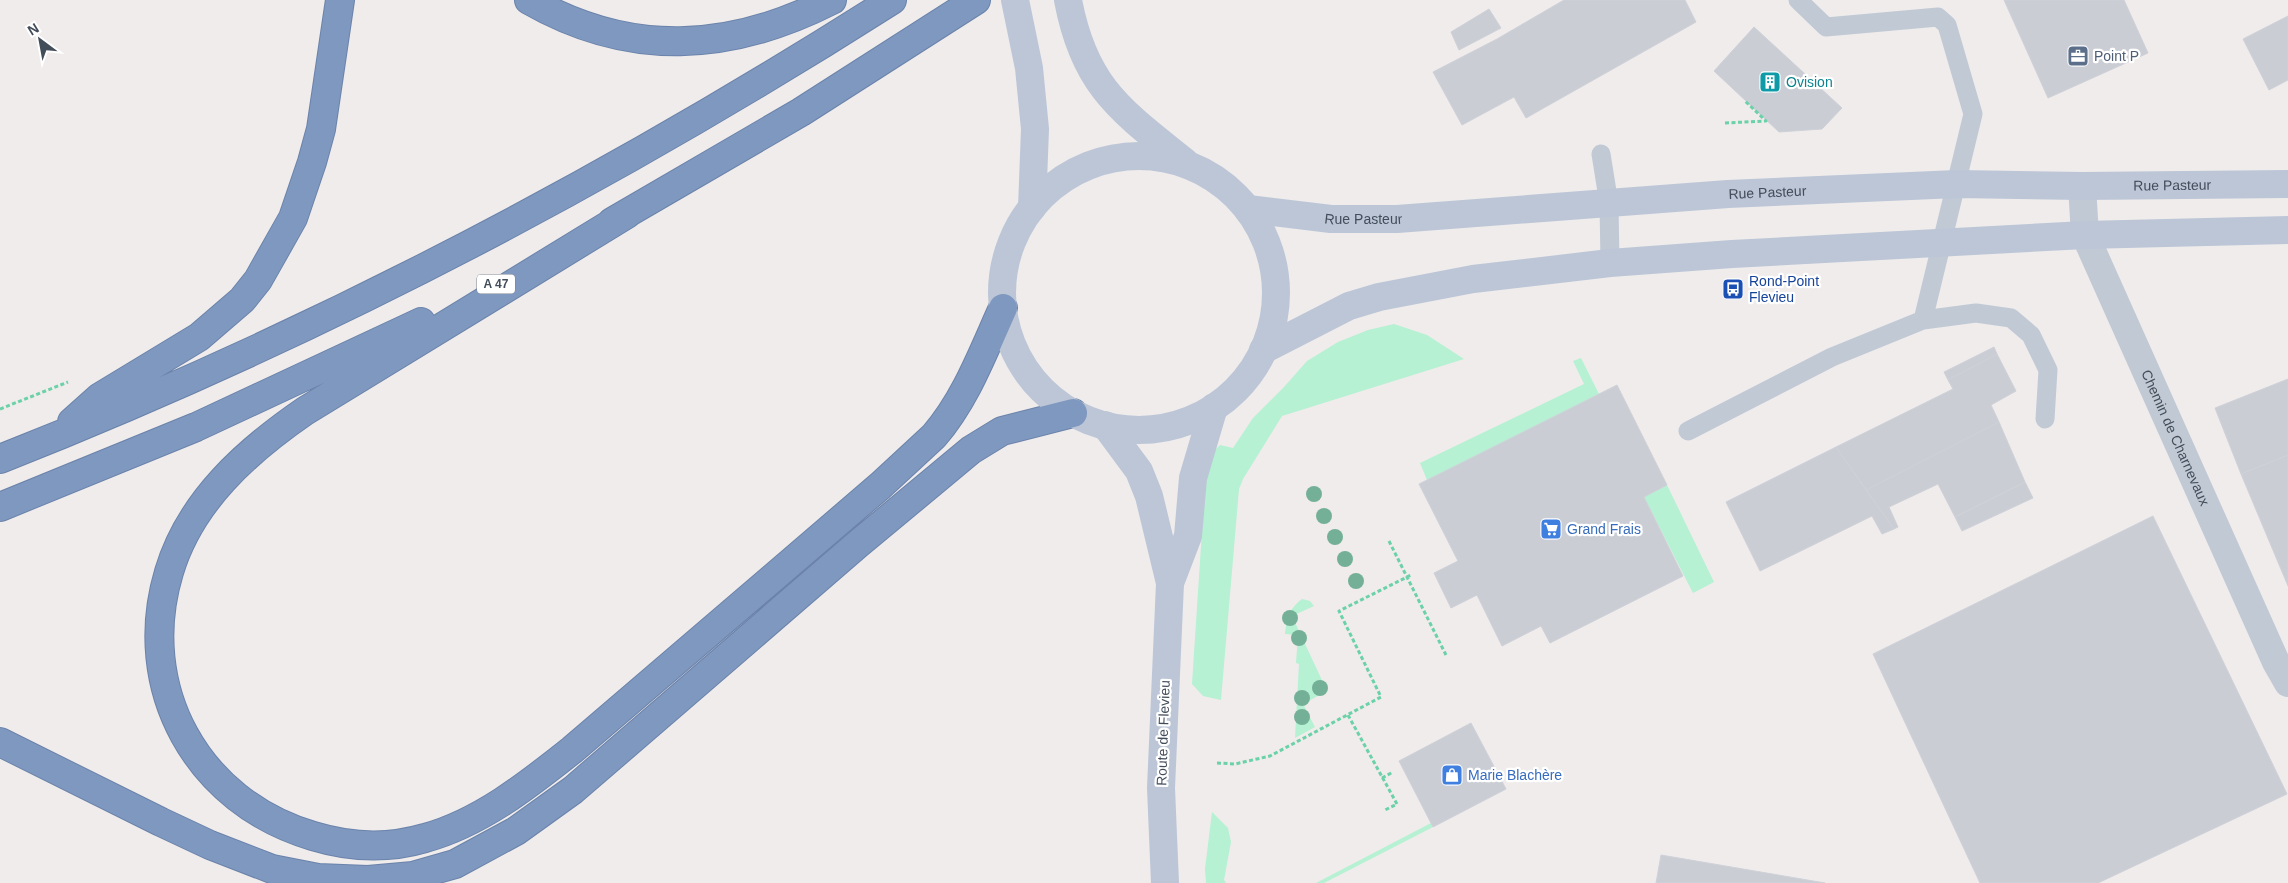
<svg xmlns="http://www.w3.org/2000/svg" width="2288" height="883" font-family="Helvetica,sans-serif">
  <style>
    .green { fill: #b5f1d2 }
    .building { fill: #cacdd4; stroke: #cfd1d8 }
    .lines { fill: none; stroke-linecap: round; stroke-linejoin: round }
    .highway-casing { stroke: #6b83ab; stroke-width: 30 }
    .path { stroke: #6bd1a9; stroke-width: 3; stroke-dasharray: 4 2.5; stroke-linecap: butt }
    .lane { stroke: #c1c9d5; stroke-width: 19 }
    .street { stroke: #c1c9d5; stroke-width: 28 }
    .secondary { stroke: #bcc6d7; stroke-width: 28 }
    .highway { stroke: #7f98bf; stroke-width: 28 }
    .tree { fill: #74b097 }
    .labels { text-anchor: middle; dominant-baseline: central; stroke-width: 4.5; stroke-linejoin: round; paint-order: stroke }
    .shield { fill: #fff; stroke: #7b828c; stroke-width: 1 }
    .shield-label { font-size: 12px; font-weight: bold; fill: #434d5a }
    .service-label { font-size: 14px; fill: #4e5e75; stroke: #fff; text-anchor: start }
    .culture-label { font-size: 14px; fill: #0d838f; stroke: #fff; text-anchor: start }
    .street-label { font-size: 14px; fill: #434d5a; stroke: #fff }
    .transit-label { font-size: 14px; fill: #164399; stroke: #fff; text-anchor: start }
    .shop-label { font-size: 14px; fill: #366cbe; stroke: #fff; text-anchor: start }
  </style>
  <rect width="100%" height="100%" fill="#efeceb"/>
  <!-- green -->
  <path class="green" d="M1394,324L1427,335L1464,359L1282,416L1243,479L1239,489L1221,700L1203,696L1192,684L1205,485L1214,451L1220,445L1233,448L1253,418L1284,387L1307,361L1338,342L1368,330Z
    M1581,358L1599,394L1427,480L1420,463L1584,384L1573,361Z
    M1667,485L1714,582L1693,593L1644,497Z
    M1302,599L1310,601L1314,606L1292,616L1327,691L1303,704L1315,727L1295,738L1299,664L1296,663L1298,635L1285,634C1287,618 1289,609 1302,599Z
    M1212,812L1228,828L1231,842L1224,880L1226,883H1206L1205,869Z
    M1431,823L1433,827L1324,883H1316Z"/>
  <!-- building -->
  <path class="building" d="M1564,0H1685L1696,22L1526,118L1514,97L1462,125L1433,72L1497,39Z
    M2004,0H2124L2148,53L2048,98Z
    M1489,9L1501,28L1459,50L1451,32Z
    M2288,16V80L2269,90L2243,39Z
    M1754,27L1842,108L1822,129L1779,132L1714,71Z
    M1994,347L1997,354L1948,380L1944,372Z
    M1997,354L2016,391L1991,405L1999,422L1866,490L1836,447L1953,389L1948,380Z
    M2288,379V455L2241,474L2215,408Z
    M1617,385L1667,485L1644,497L1683,576L1550,643L1541,626L1502,646L1477,595L1451,608L1434,573L1458,561L1419,484Z
    M1999,422L2025,482L1955,517L1938,484L1889,507L1898,527L1894,529L1866,490Z
    M1836,447L1894,529L1882,534L1872,516L1760,571L1726,502Z
    M2288,455V586L2241,474Z
    M2025,482L2033,498L1962,531L1955,517Z
    M2153,516L2287,794L2098,883H1980L1873,654Z
    M1471,723L1506,789L1433,827L1399,761Z
    M1661,855L1825,883H1656Z"/>
  <g class="lines">
    <!-- highway casing -->
    <g class="highway-casing">
      <path id="highway" d="M529,0C630,58 730,52 832,0
        M627,214L305,411C247,451 190,501 169,572C134,688 197,802 313,836C349,847 388,849 425,838C480,823 528,785 572,750L880,486L934,436C966,399 983,352 1003,308
        M612,222L801,112L976,0
        M72,422L100,397L199,337L242,300L258,280L293,218L312,162L321,129L340,0
        M0,459C312,336 610,180 892,0
        M0,507L196,427L421,322
        M0,742L161,822L210,845L272,869L318,878L368,880L413,876L455,864L516,831L573,790L858,544L971,450L1002,431L1073,413"/>
    </g>
    <!-- path -->
    <path class="path" d="M1725,123L1766,121L1745,101
      M0,409L68,382
      M1389,541L1446,655
      M1348,715L1397,804L1385,810
      M1217,763L1235,764L1270,756L1381,697L1339,611L1411,575
      M1382,778L1393,772"/>
    <!-- lane -->
    <path class="lane" d="M1798,0L1826,27L1938,17L1947,25L1973,114L1923,320L1976,313L2011,318L2031,335L2048,370L2045,419
      M1601,154L1609,204L1610,263
      M1688,431L1832,357L1923,320"/>
    <!-- street -->
    <path class="street" id="s1" d="M2082,186L2085,235L2276,662L2288,683"/>
    <!-- secondary -->
    <g class="secondary">
      <path d="M1015,0L1029,68L1035,129L1032,208"/>
      <path d="M1068,0C1084,86 1120,110 1185,162"/>
      <circle cx="1139" cy="293" r="137"/>
      <path id="s2" d="M1248,209L1331,219H1397L1728,194L1957,184L2082,186L2288,184"/>
      <path d="M1263,350L1349,306L1379,297L1473,279L1610,263L1732,254L2085,235L2288,230"/>
      <path d="M1105,425L1139,471L1149,496L1170,583L1161,788L1165,883"/>
      <path d="M1170,583L1188,536L1193,478L1214,407"/>
    </g>
    <!-- highway -->
    <use href="#highway" class="highway"/>
  </g>
  <!-- trees -->
  <g class="tree">
    <circle cx="1314" cy="494" r="8"/>
    <circle cx="1324" cy="516" r="8"/>
    <circle cx="1335" cy="537" r="8"/>
    <circle cx="1345" cy="559" r="8"/>
    <circle cx="1356" cy="581" r="8"/>
    <circle cx="1290" cy="618" r="8"/>
    <circle cx="1299" cy="638" r="8"/>
    <circle cx="1320" cy="688" r="8"/>
    <circle cx="1302" cy="698" r="8"/>
    <circle cx="1302" cy="717" r="8"/>
  </g>
  <!-- icons -->
  <defs>
    <g id="office-square" transform="scale(1.125)"><rect x="-9" y="-9" width="18" height="18" rx="4" fill="#5c6f8a" stroke="#fff"/><path d="M-6-3h4V-5.5h4V-3h4V5H-6ZM-1-4.5V-3h2v-1.5ZM-6 0V1H6V0Z" fill="#fff"/></g>
    <g id="building-square" transform="scale(1.125)"><rect x="-9" y="-9" width="18" height="18" rx="4" fill="#0f9aa8" stroke="#fff"/><path d="M-4-6H4V6H1V3H-1V6H-4ZM-2.5-4.3h1.7v1.8h-1.7ZM.8-4.3h1.7v1.8H.8ZM-2.5-1h1.7V.8h-1.7ZM.8-1h1.7V.8H.8Z" fill="#fff"/></g>
    <g id="bus-square" transform="scale(1.125)"><rect x="-9" y="-9" width="18" height="18" rx="4" fill="#1a4fb4" stroke="#fff"/><path d="M-5-6H5V4H4V6H2V4H-2V6H-4V4H-5ZM-3.5-4V0h7V-4ZM-3.5 1.2v1.5H-2V1.2ZM2 1.2v1.5H3.5V1.2Z" fill="#fff"/></g>
    <g id="supermarket-square" transform="scale(1.125)"><rect x="-9" y="-9" width="18" height="18" rx="4" fill="#3f7fe0" stroke="#fff"/><path d="M-6-5.5h2.5l.6 2H6L4.5 2H-2.5L-4.4-4H-6ZM-1.5 3.2a1.3 1.3 0 1 0 .1 0ZM3 3.2a1.3 1.3 0 1 0 .1 0Z" fill="#fff"/></g>
    <g id="shop-square" transform="scale(1.125)"><rect x="-9" y="-9" width="18" height="18" rx="4" fill="#3f7fe0" stroke="#fff"/><path d="M-5-2.5h2.3a2.7 3.5 0 0 1 5.4 0H5L5.5 6h-11ZM-1.5-2.5h3a1.5 2.3 0 0 0-3 0Z" fill="#fff"/></g>
  </defs>
  <g fill-rule="evenodd">
    <use href="#office-square" x="2078" y="56"/>
    <use href="#building-square" x="1770" y="82"/>
    <use href="#bus-square" x="1733" y="289"/>
    <use href="#supermarket-square" x="1551" y="529"/>
    <use href="#shop-square" x="1452" y="775"/>
  </g>
  <g class="labels">
    <!-- shield labels -->
    <rect class="shield" x="477" y="274.5" width="38" height="19" rx="4"/>
    <g class="shield-label">
      <text x="496" y="284">A 47</text>
    </g>
    <!-- service labels -->
    <g class="service-label">
      <text x="2094" y="56">Point P</text>
    </g>
    <!-- culture labels -->
    <g class="culture-label">
      <text x="1786" y="82">Ovision</text>
    </g>
    <!-- street labels -->
    <g class="street-label">
      <text stroke="none"><textPath href="#s2" startOffset="926">Rue Pasteur</textPath></text>
      <text stroke="none"><textPath href="#s2" startOffset="521">Rue Pasteur</textPath></text>
      <text stroke="none"><textPath href="#s2" startOffset="116">Rue Pasteur</textPath></text>
      <text stroke="none"><textPath href="#s1" startOffset="271">Chemin de Charnevaux</textPath></text>
      <text transform="translate(1163 733) rotate(-88)">Route de Flevieu</text>
    </g>
    <!-- transit labels -->
    <g class="transit-label">
      <text x="1749" y="281">Rond-Point<tspan x="1749" dy="16">Flevieu</tspan></text>
    </g>
    <!-- shop labels -->
    <g class="shop-label">
      <text x="1567" y="529">Grand Frais</text>
      <text x="1468" y="775">Marie Blachère</text>
    </g>
  </g>
  <!-- north arrow -->
  <g transform="translate(40 40) rotate(328)" stroke="#ffffff" stroke-width="4" paint-order="stroke">
  <path d="M0-4L9 19L0 12L-9 19Z" fill="#434d5a"/>
  <text y="-8" font-size="14" font-weight="bold" text-anchor="middle" fill="#434d5a">N</text>
  </g>
</svg>
